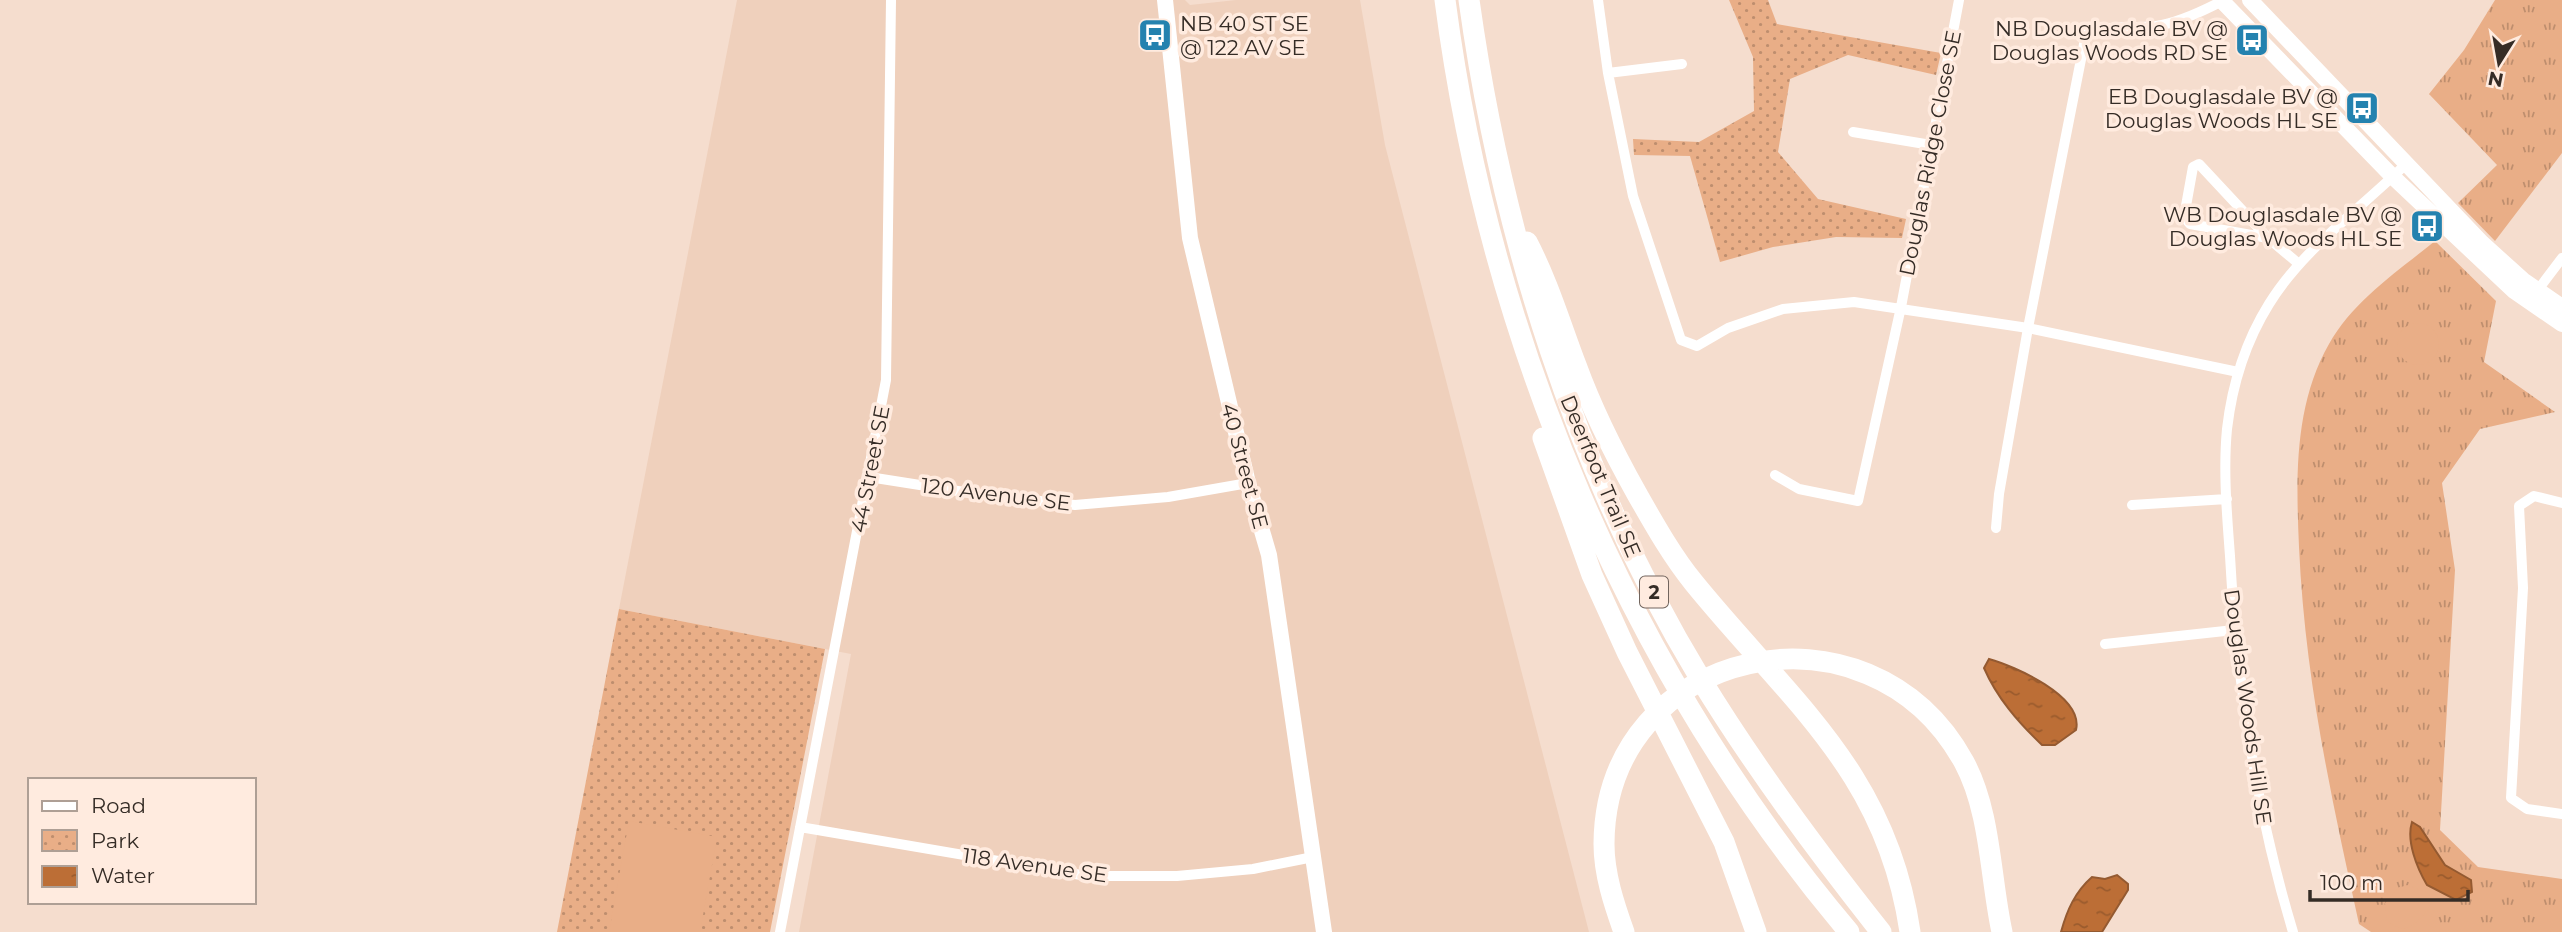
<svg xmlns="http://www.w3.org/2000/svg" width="2562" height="932" font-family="Montserrat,sans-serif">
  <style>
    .built { fill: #efd0bc }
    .grass { fill: url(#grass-tufts) }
    .park { fill: url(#park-dots) }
    .pitch { fill: #e9ae87 }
    .water { fill: url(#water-ripples); stroke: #945a31; stroke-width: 2 }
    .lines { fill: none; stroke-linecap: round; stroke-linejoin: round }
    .street { stroke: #fff; stroke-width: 10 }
    .secondary { stroke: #fff; stroke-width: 16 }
    .highway { stroke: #fff; stroke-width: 21 }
    .labels { text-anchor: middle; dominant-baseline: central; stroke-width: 7; stroke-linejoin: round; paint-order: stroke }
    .shield { fill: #ffebdf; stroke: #72655e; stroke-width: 2 }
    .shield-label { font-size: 19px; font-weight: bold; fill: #352c26 }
    .poi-label { font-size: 21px; fill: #352c26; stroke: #ffebdf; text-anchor: end }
    .street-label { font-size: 21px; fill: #352c26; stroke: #ffebdf }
  </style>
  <defs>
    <pattern id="grass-tufts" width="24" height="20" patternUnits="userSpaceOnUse" patternTransform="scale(1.75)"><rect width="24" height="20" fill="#e9ae87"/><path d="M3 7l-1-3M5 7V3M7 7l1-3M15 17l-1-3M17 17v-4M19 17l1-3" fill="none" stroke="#be8e6e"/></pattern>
    <pattern id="park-dots" width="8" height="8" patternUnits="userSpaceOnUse" patternTransform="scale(1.75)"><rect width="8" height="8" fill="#e9ae87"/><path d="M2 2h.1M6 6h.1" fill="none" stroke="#be8e6e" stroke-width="1.8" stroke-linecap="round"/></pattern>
    <pattern id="water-ripples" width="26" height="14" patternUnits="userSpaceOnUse" patternTransform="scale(1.75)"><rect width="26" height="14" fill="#bc6e36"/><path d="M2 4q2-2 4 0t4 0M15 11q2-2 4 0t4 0" fill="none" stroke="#9a5b2d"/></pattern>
  </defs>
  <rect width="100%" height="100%" fill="#f5ddce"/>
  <!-- built -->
  <path class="built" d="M737,0H1185L1190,5L1236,0H1360L1385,145L1589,932H799L851,654L619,609Z"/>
  <!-- grass -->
  <path class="grass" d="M2495,0H2562V153L2495,241L2458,203L2497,165L2429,94L2464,50Z
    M2435,241L2496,301L2484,362L2555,412L2480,429L2442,483L2455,570L2440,830L2478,867L2562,879V932H2371L2359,924C2331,796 2305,679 2299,547C2296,479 2294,405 2329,344C2353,301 2398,271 2435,241Z"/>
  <!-- park -->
  <path class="park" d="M1729,0H1768L1777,24L1941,53L1936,75L1848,55L1790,79L1778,152L1818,199L1906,219L1902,238L1836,237L1773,247L1720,262L1690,156L1634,155L1633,139L1699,142L1754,111L1753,57Z
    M619,609L825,649L770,932H557Z"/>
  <!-- pitch -->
  <path class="pitch" d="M2397 344a21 21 0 1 1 42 0a21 21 0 1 1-42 0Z
    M629,821L717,837L700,932H609Z
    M2407,885L2428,893L2432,900C2428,913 2415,927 2402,929L2387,922L2385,903L2398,888Z"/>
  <!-- water -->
  <path class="water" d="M1989,659C2014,666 2084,696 2076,730L2055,745H2042C2018,722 1997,698 1984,668Z
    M2412,822L2420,827L2445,865L2471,880L2472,892L2456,900L2427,885C2417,868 2406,841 2412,822Z
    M2117,875L2128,884V890L2102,932H2061C2067,910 2075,892 2092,877L2105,879Z"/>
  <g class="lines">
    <!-- street -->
    <path class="street" d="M1598,0L1608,73L1633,196L1681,340L1697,346L1728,328L1783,309L1854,302L2028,328L2238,372
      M1608,73L1682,64
      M1853,132L1931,145
      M2268,238L2190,224L2184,217L2193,167L2199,164L2268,238L2299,264
      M2534,295L2562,258
      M1775,475L1799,489L1858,501L1901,307L1959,0
      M869,477L977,494L1075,505L1168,497L1248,483
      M2562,503L2534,496L2519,506L2523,588L2511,798L2527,809L2562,814
      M2132,505L2227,499
      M1996,528L1999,494L2028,328L2086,34C2106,24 2133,29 2156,26C2177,23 2205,10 2224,0
      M2105,644L2234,630
      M800,827L1087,876H1177L1253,869L1313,857
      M780,932L886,380L891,0
      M2293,932C2256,810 2237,683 2230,556C2227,515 2223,471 2227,429C2232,386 2246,341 2269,304C2303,249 2360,209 2406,164"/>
    <!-- secondary -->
    <path class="secondary" d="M1165,0L1190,238L1248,483L1269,555L1324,932
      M2221,0L2393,177L2514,291L2562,324
      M2250,0L2482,243L2523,280L2562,307"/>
    <!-- highway -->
    <path class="highway" d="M1445,0C1489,339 1628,670 1849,932
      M1469,0C1502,237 1576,473 1700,678C1754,767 1816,850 1881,932
      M1527,242C1548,282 1560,323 1576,365C1592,409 1614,453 1637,494C1654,524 1672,556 1694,583C1789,700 1887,772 1910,932
      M1543,438L1592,575L1627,652L1724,842L1756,932
      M1624,932C1614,904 1604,874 1604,844C1605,646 1869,589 1964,762C1991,812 1990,877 2002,932"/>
  </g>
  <!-- icons -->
  <defs>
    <g id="bus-square" transform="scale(1.75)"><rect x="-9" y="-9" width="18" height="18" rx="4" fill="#2482af" stroke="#ffebdf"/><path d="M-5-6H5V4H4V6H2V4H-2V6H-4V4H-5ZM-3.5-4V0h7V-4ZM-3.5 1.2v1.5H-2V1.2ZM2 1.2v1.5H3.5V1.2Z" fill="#fff"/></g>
  </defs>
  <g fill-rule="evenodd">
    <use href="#bus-square" x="1155" y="35"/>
    <use href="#bus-square" x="2252" y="40"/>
    <use href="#bus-square" x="2362" y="108"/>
    <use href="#bus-square" x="2427" y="226"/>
  </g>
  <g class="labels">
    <!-- shield labels -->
    <rect class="shield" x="1640" y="576.5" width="28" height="31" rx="5"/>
    <g class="shield-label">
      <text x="1654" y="592">2</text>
    </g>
    <!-- poi labels -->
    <g class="poi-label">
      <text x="1180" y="23" text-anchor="start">NB 40 ST SE<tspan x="1180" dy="24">@ 122 AV SE</tspan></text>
      <text x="2228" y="28">NB Douglasdale BV @<tspan x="2228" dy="24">Douglas Woods RD SE</tspan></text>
      <text x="2338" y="96">EB Douglasdale BV @<tspan x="2338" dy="24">Douglas Woods HL SE</tspan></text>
      <text x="2402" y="214">WB Douglasdale BV @<tspan x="2402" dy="24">Douglas Woods HL SE</tspan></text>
    </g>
    <!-- street labels -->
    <g class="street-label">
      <text transform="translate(1930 153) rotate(-79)">Douglas Ridge Close SE</text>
      <text transform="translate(1245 466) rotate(75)">40 Street SE</text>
      <text transform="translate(870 469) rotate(-79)">44 Street SE</text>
      <text transform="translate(1601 476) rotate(67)">Deerfoot Trail SE</text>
      <text transform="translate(996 494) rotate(7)">120 Avenue SE</text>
      <text transform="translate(2248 707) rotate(82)">Douglas Woods Hill SE</text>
      <text transform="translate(1035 865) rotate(8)">118 Avenue SE</text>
    </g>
  </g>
  <!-- legend -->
  <rect x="28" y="778" width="228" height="126" fill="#ffebdf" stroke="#ae9f95" stroke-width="2"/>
  <rect x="42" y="801" width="35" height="10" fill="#ffffff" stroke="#ae9f95" stroke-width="2"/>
  <text x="91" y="813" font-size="21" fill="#352c26">Road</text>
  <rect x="42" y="830" width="35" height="21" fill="url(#park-dots)" stroke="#ae9f95" stroke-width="2"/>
  <text x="91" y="848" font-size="21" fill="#352c26">Park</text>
  <rect x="42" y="866" width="35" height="21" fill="url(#water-ripples)" stroke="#ae9f95" stroke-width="2"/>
  <text x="91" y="883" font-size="21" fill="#352c26">Water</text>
  <!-- north arrow -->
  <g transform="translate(2499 63) rotate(191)" stroke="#ffebdf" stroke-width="5" paint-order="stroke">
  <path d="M0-5L12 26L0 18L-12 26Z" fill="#352c26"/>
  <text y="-10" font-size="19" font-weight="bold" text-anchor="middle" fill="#352c26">N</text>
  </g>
  <!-- scale -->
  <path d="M2310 890v10h158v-10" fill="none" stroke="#352c26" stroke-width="3.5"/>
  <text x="2320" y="890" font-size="21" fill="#352c26" stroke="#ffebdf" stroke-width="5" paint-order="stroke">100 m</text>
</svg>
